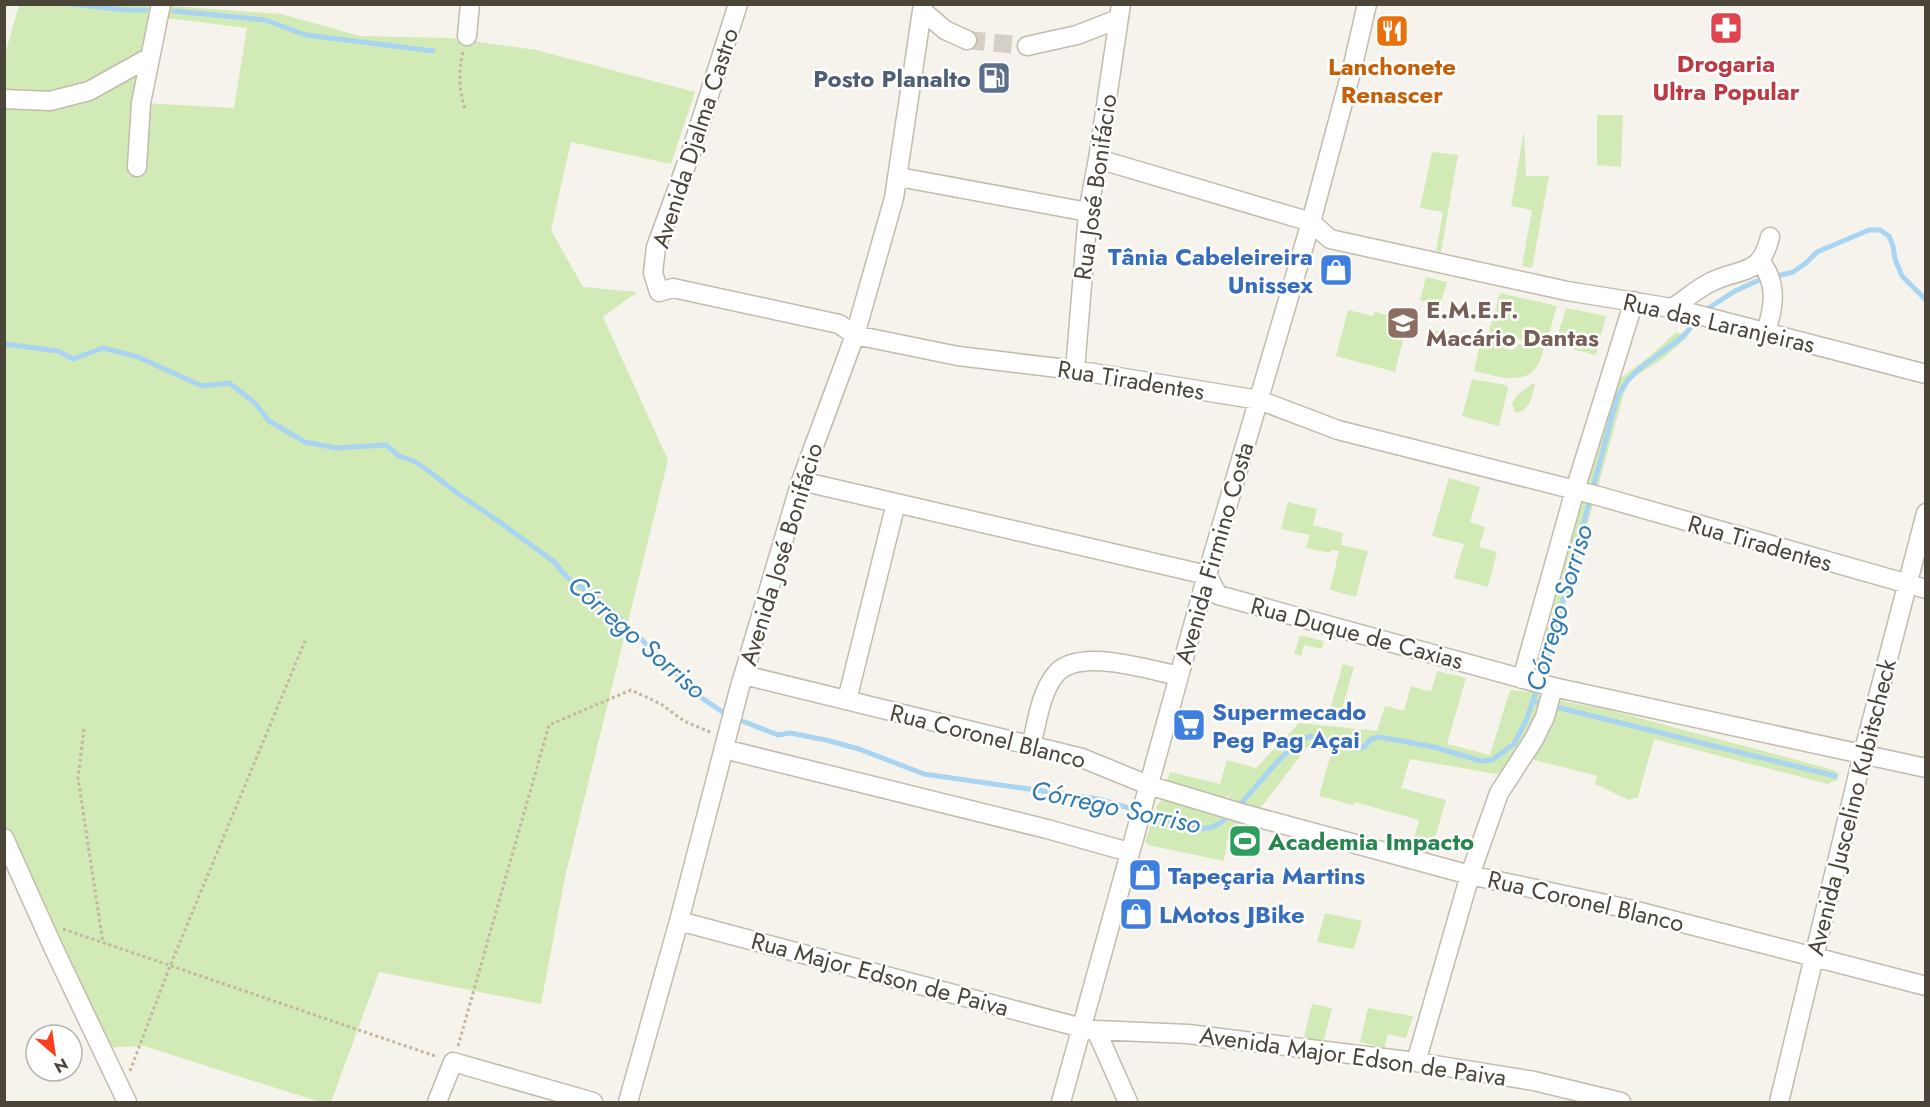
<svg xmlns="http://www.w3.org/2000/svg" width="1930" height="1107" font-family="Jost,sans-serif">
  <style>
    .green { fill: #d2eab5; fill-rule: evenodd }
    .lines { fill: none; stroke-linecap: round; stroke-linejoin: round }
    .stream { stroke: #a9d4f2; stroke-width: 5 }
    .minor-tunnel { stroke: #d4d0c8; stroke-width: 18; stroke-dasharray: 18 9; stroke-linecap: butt }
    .minor-casing { stroke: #c2bbae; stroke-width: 21 }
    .path { stroke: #c4b79f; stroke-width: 3; stroke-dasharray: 3 3; stroke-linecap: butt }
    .minor { stroke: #fff; stroke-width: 18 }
    .labels { text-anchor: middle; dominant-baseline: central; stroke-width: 5; stroke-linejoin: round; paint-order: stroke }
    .health-label { font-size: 24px; font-weight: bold; fill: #be3a42; stroke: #fff }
    .food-label { font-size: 24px; font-weight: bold; fill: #c56008; stroke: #fff }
    .service-label { font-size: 24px; font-weight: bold; fill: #4e5e75; stroke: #fff; text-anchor: end }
    .street-label { font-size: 24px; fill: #4b4439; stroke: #fff }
    .shop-label { font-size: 24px; font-weight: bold; fill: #366cbe; stroke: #fff; text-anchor: start }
    .education-label { font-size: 24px; font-weight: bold; fill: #785e54; stroke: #fff; text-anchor: start }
    .leisure-label { font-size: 24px; font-weight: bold; fill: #27864d; stroke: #fff; text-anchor: start }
    .water-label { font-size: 26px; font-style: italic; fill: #2e7ab2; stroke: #fff }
  </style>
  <rect width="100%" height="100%" fill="#f6f3ec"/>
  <!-- green -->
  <path class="green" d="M142,4L281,14L360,36L450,38L536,50L695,92L671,164L571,142L551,230L583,287L637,292L603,317L668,460L565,877L541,1004L379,972L331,1102H320L144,1046L98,1048L5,838L4,58L19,5ZM159,17L247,28L234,108L142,103Z
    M1597,115H1623L1621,167L1597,165Z
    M1524,131L1526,176H1549L1532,268L1522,266L1532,210L1511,206Z
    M1432,152L1458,155L1441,252L1436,251L1443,212L1420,208Z
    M1426,277L1447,282L1440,305L1420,300Z
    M1500,293L1557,306L1546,344L1519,339L1511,333L1504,337L1503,346L1510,350L1515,349L1519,344L1544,348C1535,390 1505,378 1474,371L1479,348L1431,337L1433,330L1486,342Z
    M1566,308L1606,316L1596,355L1555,345Z
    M1348,310L1373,316L1375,312L1408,320L1395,372L1336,356Z
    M1676,332L1689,336L1662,359L1631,379L1624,393L1540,695L1543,698C1535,720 1518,763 1497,774L1410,759L1401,788L1446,800L1430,856L1411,850L1419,820L1355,802L1353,805L1319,796L1332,750L1307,747L1262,806L1244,819L1227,840L1224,861L1148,845L1145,841L1157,808L1156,806L1163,799L1212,812L1230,805L1229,797L1232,792L1225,799L1166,784L1170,772L1220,784L1227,760L1256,768L1299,723L1377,731L1385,706L1404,711L1411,686L1431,692L1437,671L1466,678L1447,744L1490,755L1510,690L1530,692L1598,445L1610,390L1621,378L1650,356Z
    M1472,379L1506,385L1508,388L1499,426L1462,416Z
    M1532,384H1535C1531,398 1531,410 1515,413L1512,403L1517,395Z
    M1449,478L1480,487L1470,522L1485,527L1479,547L1497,552L1488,587L1454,578L1464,544L1432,536Z
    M1288,502L1317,509L1313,525L1343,533L1341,545L1368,551L1356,597L1330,590L1339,551L1331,550L1330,553L1306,548L1310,535L1281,529Z
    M1300,635L1324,641L1322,649L1304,645L1301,656L1294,654Z
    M1343,664L1354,667L1342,709L1331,706Z
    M1556,700L1605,709L1834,770L1839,774L1837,780L1828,784L1654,739L1638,797L1629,800L1595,784L1597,776L1527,758Z
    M1325,913L1362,921L1354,949L1317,942Z
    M1312,1004L1332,1008L1322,1047L1302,1045Z
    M1368,1008L1413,1016L1406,1038L1388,1034L1384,1048L1360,1042Z"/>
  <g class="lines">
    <!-- stream -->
    <path class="stream" d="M71,4L125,10H146
      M174,11L265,20L306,35L433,51
      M1704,311L1735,291L1757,281L1793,272L1806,263L1817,252L1869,230H1880L1889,236L1893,246L1895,259L1902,276L1926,300
      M4,344L58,351L73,359L103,348L138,357L202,386L229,383L254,402L269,421L305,442L336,448L386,445L399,456L414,461L430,472L457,493L494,518L553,561L567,577L607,606L683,680L696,694L727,715L778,735L790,733L826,740L859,749L924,774L1099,799L1194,828C1212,830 1219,825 1231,814
      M1532,701L1835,776
      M1238,807L1278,761L1300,740L1310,736L1356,749L1364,747L1371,739L1380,737L1434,747L1481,761L1492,760L1514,744L1526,721L1549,654L1616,401C1628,369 1658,358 1683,336C1689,331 1693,324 1698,317"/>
    <!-- minor-tunnel -->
    <path class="minor-tunnel" d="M967,40L1027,46"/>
    <!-- minor casing -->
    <g class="minor-casing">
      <path id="minor" d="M738,4L691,152L656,247L653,273L659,292L673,288L839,324L855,335L958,356L1075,370L1259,400L1338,430L1595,495L1926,589
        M923,11L945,30L967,40
        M467,36L470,4
        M1027,46L1077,35L1118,19
        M4,99L50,101L89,91L150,57
        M1098,159L1311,222L1330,239L1567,291L1672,308L1926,374
        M137,167L141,103L161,4
        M899,177L1088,212
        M1760,261C1778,283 1774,307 1766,332
        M1672,308C1685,300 1698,288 1711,282C1742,267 1760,277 1770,237
        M1075,370L1088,212L1098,159L1121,4
        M801,481L1207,575L1218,595L1553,687L1926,768
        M744,675L1082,758L1148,785L1248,815L1470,875L1629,909L1926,986
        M1522,679L1575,490L1634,301
        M847,700L896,503
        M1031,746C1037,723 1040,694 1055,675C1077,646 1149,670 1179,676
        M724,749L1047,829L1129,852
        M4,838L53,947L127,1102
        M679,921L1082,1028L1096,1030L1188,1034L1416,1062L1534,1081L1621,1102
        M1096,1030L1128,1102
        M1416,1062L1470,875L1499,793L1534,739L1545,717L1553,687
        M437,1102L453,1062L593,1102
        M628,1102L679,921L739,690L801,481L855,335L894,198L923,4
        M1061,1102L1207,575L1311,222L1353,65L1367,4
        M1779,1102L1863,754L1926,513"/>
    </g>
    <!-- path -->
    <path class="path" d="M463,52C458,72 459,89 465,109
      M84,729L78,778L103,943
      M63,929L438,1057
      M458,1046L549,725L631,690L661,704L684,721L710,732
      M130,1071L170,966L305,641"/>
    <!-- minor -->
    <use href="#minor" class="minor"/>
  </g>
  <!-- icons -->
  <defs>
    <g id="pharmacy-square" transform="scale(1.725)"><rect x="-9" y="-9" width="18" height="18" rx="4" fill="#e0444e" stroke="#fff"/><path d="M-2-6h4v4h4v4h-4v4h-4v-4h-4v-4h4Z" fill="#fff"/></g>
    <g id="restaurant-square" transform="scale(1.725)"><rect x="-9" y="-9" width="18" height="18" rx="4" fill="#e8710a" stroke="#fff"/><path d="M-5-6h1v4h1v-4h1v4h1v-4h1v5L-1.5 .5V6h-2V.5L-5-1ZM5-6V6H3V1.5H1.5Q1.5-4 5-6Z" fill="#fff"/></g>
    <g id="fuel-square" transform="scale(1.725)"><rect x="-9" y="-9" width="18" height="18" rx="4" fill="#5c6f8a" stroke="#fff"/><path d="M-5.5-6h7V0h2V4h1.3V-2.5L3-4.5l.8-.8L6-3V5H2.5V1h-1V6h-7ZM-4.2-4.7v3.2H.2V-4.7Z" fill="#fff"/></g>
    <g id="shop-square" transform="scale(1.725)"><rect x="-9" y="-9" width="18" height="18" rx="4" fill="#3f7fe0" stroke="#fff"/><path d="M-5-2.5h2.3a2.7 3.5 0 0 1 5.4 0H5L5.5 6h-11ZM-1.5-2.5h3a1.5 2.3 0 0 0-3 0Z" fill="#fff"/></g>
    <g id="school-square" transform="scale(1.725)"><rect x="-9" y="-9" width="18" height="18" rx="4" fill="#8d6e63" stroke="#fff"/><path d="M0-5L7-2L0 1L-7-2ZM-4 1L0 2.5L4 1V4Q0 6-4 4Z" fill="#fff"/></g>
    <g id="supermarket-square" transform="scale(1.725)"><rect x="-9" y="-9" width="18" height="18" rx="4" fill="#3f7fe0" stroke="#fff"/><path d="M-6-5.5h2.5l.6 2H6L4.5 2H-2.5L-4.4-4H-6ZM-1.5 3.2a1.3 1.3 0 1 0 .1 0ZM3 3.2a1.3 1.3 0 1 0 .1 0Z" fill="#fff"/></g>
    <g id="stadium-square" transform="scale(1.725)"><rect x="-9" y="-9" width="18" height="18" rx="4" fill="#2e9e5b" stroke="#fff"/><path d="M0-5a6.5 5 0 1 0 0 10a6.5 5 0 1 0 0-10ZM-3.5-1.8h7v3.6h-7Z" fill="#fff"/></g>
  </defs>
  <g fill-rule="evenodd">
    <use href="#pharmacy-square" x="1726" y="28"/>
    <use href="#restaurant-square" x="1392" y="31"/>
    <use href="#fuel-square" x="994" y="78"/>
    <use href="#shop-square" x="1336" y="270"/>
    <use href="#school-square" x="1403" y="323"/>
    <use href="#supermarket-square" x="1189" y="725"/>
    <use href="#stadium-square" x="1245" y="841"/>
    <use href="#shop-square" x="1145" y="875"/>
    <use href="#shop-square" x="1136" y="914"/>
  </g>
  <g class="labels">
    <!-- health labels -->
    <g class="health-label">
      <text x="1726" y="63">Drogaria<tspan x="1726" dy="28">Ultra Popular</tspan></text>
    </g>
    <!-- food labels -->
    <g class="food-label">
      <text x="1392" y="66">Lanchonete<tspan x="1392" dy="28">Renascer</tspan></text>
    </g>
    <!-- service labels -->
    <g class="service-label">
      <text x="971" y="78">Posto Planalto</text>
    </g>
    <!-- street labels -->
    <g class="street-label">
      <text transform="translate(695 138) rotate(-72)">Avenida Djalma Castro</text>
      <text transform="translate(1095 187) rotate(-82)">Rua José Bonifácio</text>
      <text transform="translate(1719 323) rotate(13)">Rua das Laranjeiras</text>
      <text transform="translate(1131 380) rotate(9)">Rua Tiradentes</text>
      <text transform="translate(1760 543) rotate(16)">Rua Tiradentes</text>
      <text transform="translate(1214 553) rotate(-74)">Avenida Firmino Costa</text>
      <text transform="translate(781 554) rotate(-73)">Avenida José Bonifácio</text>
      <text transform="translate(1357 633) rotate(15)">Rua Duque de Caxias</text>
      <text transform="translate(988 736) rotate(14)">Rua Coronel Blanco</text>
      <text transform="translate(1851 807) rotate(-76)">Avenida Juscelino Kubitscheck</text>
      <text transform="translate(1586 901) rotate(13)">Rua Coronel Blanco</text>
      <text transform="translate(880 974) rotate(15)">Rua Major Edson de Paiva</text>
      <text transform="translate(1353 1056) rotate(8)">Avenida Major Edson de Paiva</text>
    </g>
    <!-- shop labels -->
    <g class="shop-label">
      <text x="1313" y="256" text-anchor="end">Tânia Cabeleireira<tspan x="1313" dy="28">Unissex</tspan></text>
      <text x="1212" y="711">Supermecado<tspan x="1212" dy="28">Peg Pag Açai</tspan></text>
      <text x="1168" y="875">Tapeçaria Martins</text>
      <text x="1159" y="914">LMotos JBike</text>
    </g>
    <!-- education labels -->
    <g class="education-label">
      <text x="1426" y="309">E.M.E.F.<tspan x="1426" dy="28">Macário Dantas</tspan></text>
    </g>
    <!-- leisure labels -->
    <g class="leisure-label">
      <text x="1268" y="841">Academia Impacto</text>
    </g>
    <!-- water labels -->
    <g class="water-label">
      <text transform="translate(1559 608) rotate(-73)">Córrego Sorriso</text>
      <text transform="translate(637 637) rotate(41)">Córrego Sorriso</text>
      <text transform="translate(1116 807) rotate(12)">Córrego Sorriso</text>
    </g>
  </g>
  <!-- border -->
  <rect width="1930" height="1107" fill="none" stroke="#4b4439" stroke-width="12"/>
  <!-- north arrow -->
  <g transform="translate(54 1053) rotate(151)"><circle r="28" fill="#ffffff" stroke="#b7b4b0" stroke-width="1.5"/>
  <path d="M0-4.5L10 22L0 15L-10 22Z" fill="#fc3f1d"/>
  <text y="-9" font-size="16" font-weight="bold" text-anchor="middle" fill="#4b4439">N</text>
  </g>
</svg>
